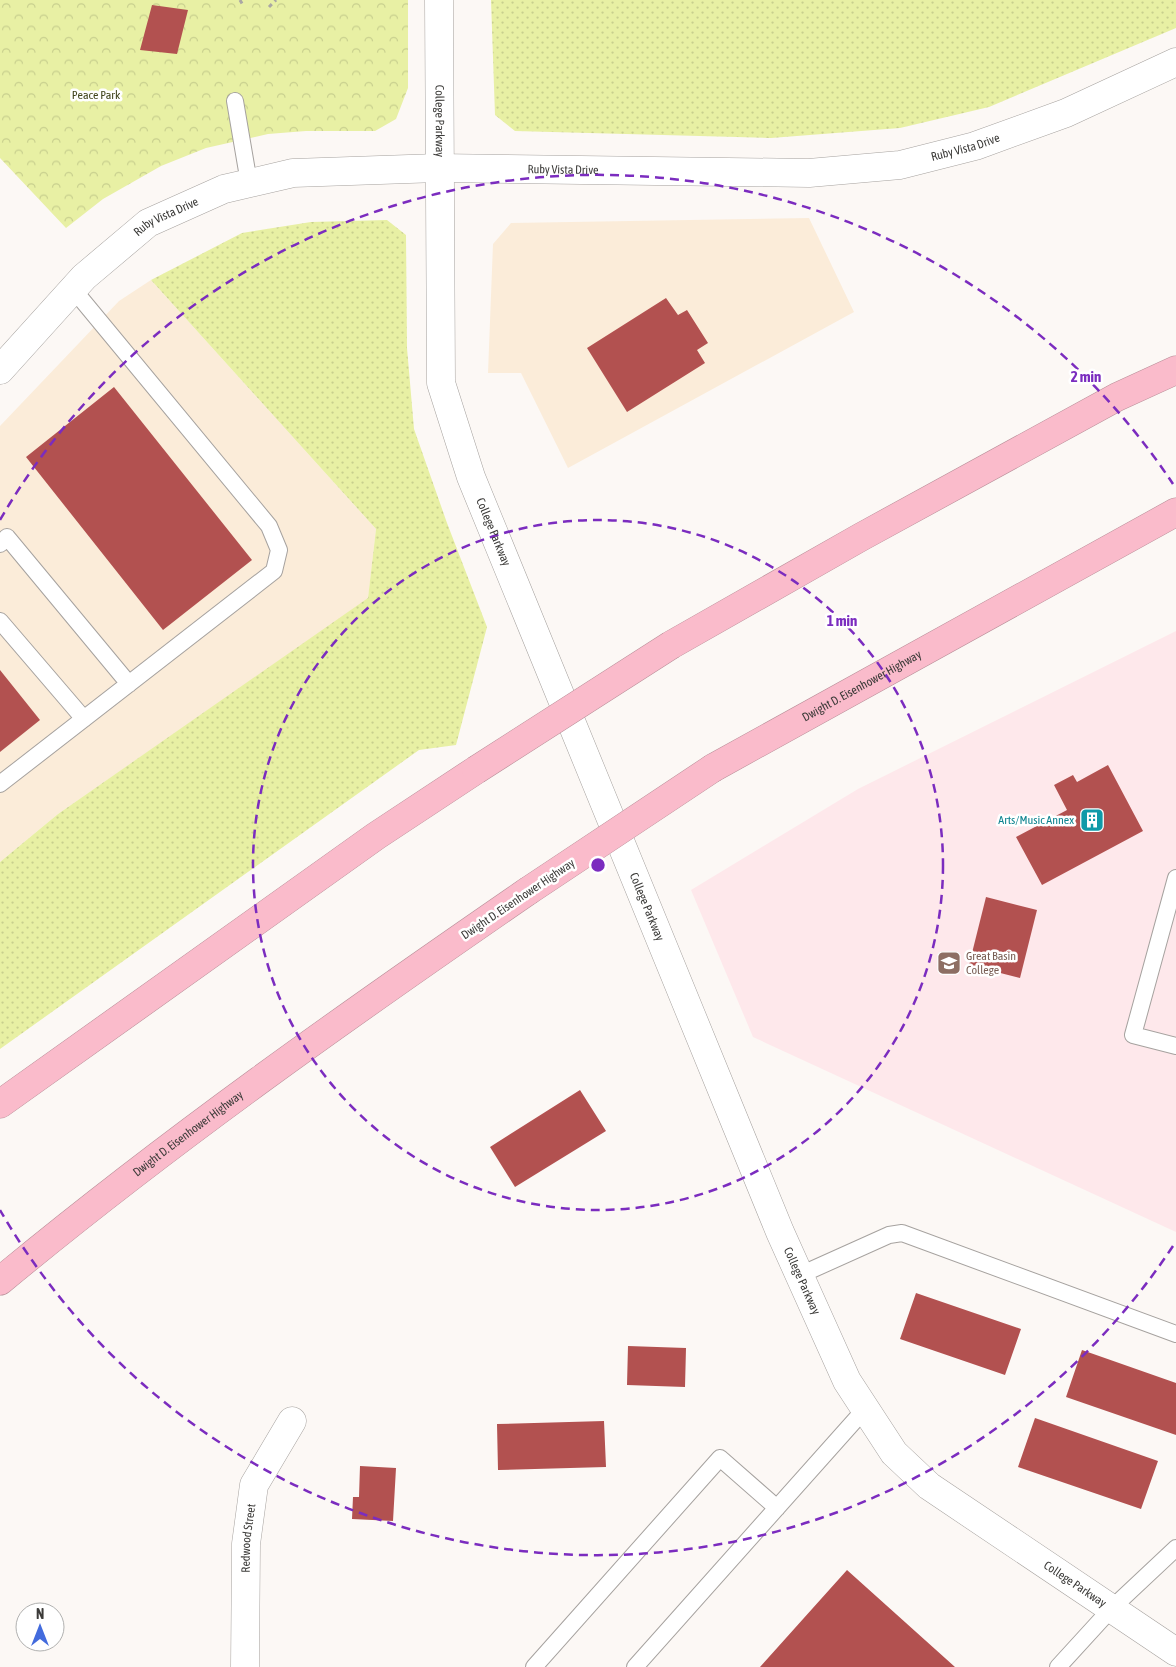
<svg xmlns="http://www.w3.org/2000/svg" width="1176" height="1667" font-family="'Asap Condensed',sans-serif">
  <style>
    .commercial { fill: #fbecd9 }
    .education { fill: #fee8eb }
    .grass { fill: url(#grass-dots) }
    .park { fill: url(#park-crowns) }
    .building { fill: #b25150 }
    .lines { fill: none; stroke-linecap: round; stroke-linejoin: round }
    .service-casing { stroke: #a6a29f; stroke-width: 18 }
    .minor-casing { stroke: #a6a29f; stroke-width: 29 }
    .tertiary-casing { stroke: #a6a29f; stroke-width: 29 }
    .motorway-casing { stroke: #b88e98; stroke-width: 29 }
    .path { stroke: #aaa7a4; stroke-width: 3; stroke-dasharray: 4 4; stroke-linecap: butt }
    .service { stroke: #fff; stroke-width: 16 }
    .minor { stroke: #fff; stroke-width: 28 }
    .tertiary { stroke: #fff; stroke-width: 28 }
    .motorway { stroke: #fabbcb; stroke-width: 28 }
    .motorway-bridge-casing { stroke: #b88e98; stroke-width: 29; stroke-linecap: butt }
    .motorway-bridge { stroke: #fabbcb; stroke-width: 28 }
    .ring { fill: none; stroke: #7b2cbf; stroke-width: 2.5; stroke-dasharray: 9 6 }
    .labels { text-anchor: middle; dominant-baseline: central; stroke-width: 5; stroke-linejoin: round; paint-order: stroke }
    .park-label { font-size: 12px; fill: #3f4319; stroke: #fff }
    .street-label { font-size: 12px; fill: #3c3b39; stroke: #fff }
    .culture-label { font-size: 12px; fill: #0d838f; stroke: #fff; text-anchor: end }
    .education-label { font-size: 12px; fill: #785e54; stroke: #fff; text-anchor: start }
    .centre { fill: #7b2cbf; stroke: #fff; stroke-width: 2.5 }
    .ring-label { font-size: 15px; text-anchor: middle; font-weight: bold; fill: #7b2cbf; stroke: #fff; stroke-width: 5; stroke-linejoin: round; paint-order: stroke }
  </style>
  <defs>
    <pattern id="grass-dots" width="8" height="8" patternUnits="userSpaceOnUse" patternTransform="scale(1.25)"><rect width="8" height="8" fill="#e8f0a4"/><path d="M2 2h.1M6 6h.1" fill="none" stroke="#c8cf8e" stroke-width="1.8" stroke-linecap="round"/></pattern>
    <pattern id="park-crowns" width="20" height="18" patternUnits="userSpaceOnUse" patternTransform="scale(1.25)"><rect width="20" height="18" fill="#e8f0a4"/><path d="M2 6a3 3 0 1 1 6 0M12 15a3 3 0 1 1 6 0" fill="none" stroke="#c8cf8e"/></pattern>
  </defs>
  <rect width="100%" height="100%" fill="#fcf8f5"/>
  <!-- commercial -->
  <path class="commercial" d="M809,218L854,312L568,468L521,373H488L493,244L511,223Z
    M151,280L376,529L368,599L58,814L0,862V426L119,301Z"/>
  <!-- education -->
  <path class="education" d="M1176,631V1232L753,1037L691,890L858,789Z"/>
  <!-- grass -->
  <path class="grass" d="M491,0H1176V28L989,107L900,128L771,138L515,131L495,115Z
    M387,220L406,235L407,348L414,429L447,523L487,627L456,745L419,750L0,1049V862L58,814L368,598L376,529L151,280L242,233L311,222Z"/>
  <!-- park -->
  <path class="park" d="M0,0H408V88L396,119L375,131H306L268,134L206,148L161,166L103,199L66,228L0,158Z"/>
  <!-- building -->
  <path class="building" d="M152,5L188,10L177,54L140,50Z
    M666,298L678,315L687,310L708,343L697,350L705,363L627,412L587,348Z
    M114,387L252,560L163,630L26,457Z
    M0,670L40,720L0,752Z
    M1108,765L1143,831L1042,885L1016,837L1067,810L1054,785L1073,775L1077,782Z
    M986,897L1037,910L1020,978L969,965Z
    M580,1090L606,1131L515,1187L490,1147Z
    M916,1293L1021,1329L1005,1375L900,1339Z
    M628,1346L686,1348L685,1387L627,1385Z
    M1082,1350L1176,1383V1435L1066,1397Z
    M1035,1418L1158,1461L1141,1509L1018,1467Z
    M604,1421L606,1467L498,1470L497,1424Z
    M360,1466L396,1468L393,1521L352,1519L353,1497H359Z
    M847,1570L955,1667H760Z"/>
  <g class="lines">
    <!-- service casing -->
    <g class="service-casing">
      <path id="service" d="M235,101L249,183
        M0,544L7,537L129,684
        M0,621L84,719
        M0,784L274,571L279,550L269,526L73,289
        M1176,878L1133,1035L1176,1046
        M800,1275L889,1235L902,1233L1176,1334
        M534,1667L720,1458L777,1508
        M635,1667L865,1409
        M1058,1667L1111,1609L1176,1548"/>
    </g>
    <!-- minor casing -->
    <g class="minor-casing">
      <g id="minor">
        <path id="s1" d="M0,370L84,277L148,223L224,189L293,173L438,168"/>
        <path id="s2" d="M245,1667L246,1544L254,1485L292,1421"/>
      </g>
    </g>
    <!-- tertiary casing -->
    <g class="tertiary-casing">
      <g id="tertiary">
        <path id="s3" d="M439,0L441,383L471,477L780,1232L847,1381L894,1453L929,1486L1176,1652"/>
        <path id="s4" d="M438,168L809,173L900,165L975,146L1066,113L1176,62"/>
      </g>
    </g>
    <!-- motorway casing -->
    <g class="motorway-casing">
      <g id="motorway">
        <path d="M671,645L861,537L1117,397L1176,370"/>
        <path id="s5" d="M713,768L1176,512"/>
        <path d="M0,1104L376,836L476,770"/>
        <path id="s6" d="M0,1281C169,1141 348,1015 528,891"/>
      </g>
    </g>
    <!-- path -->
    <path class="path" d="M240,0L244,7
      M269,7L276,0"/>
    <!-- service -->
    <use href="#service" class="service"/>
    <!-- minor -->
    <use href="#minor" class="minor"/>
    <!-- tertiary -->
    <use href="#tertiary" class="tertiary"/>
    <!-- motorway -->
    <use href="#motorway" class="motorway"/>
    <!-- motorway-bridge casing -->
    <g class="motorway-bridge-casing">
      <path id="motorway-bridge" d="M476,770L671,645
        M528,891L713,768"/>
    </g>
    <!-- motorway-bridge -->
    <use href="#motorway-bridge" class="motorway-bridge"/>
  </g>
  <!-- distance rings -->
  <g class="ring">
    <circle cx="598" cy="865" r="345"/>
    <path d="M1173 1246A690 690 0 0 1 0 1210M0 520A690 690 0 0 1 1173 484"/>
  </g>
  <!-- icons -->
  <defs>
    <g id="building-square" transform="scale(1.25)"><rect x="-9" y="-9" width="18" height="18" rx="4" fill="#0f9aa8" stroke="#fff"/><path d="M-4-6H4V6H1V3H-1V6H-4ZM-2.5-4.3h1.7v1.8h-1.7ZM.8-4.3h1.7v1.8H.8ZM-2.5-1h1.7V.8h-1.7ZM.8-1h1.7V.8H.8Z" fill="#fff"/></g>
    <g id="university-square" transform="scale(1.25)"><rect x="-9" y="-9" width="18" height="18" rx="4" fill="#8d6e63" stroke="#fff"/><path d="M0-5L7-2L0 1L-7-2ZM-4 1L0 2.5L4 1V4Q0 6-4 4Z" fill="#fff"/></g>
  </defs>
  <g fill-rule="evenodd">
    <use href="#building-square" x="1092" y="820"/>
    <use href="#university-square" x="949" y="963"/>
  </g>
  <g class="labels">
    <!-- park labels -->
    <g class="park-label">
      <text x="96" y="95">Peace Park</text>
    </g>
    <!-- street labels -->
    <g class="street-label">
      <text stroke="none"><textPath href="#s3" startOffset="121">College Parkway</textPath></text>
      <text stroke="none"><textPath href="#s4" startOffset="530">Ruby Vista Drive</textPath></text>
      <text stroke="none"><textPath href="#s4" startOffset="125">Ruby Vista Drive</textPath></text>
      <text stroke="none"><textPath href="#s1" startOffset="228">Ruby Vista Drive</textPath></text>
      <text stroke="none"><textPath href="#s3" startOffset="541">College Parkway</textPath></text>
      <text stroke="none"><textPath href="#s5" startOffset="170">Dwight D. Eisenhower Highway</textPath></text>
      <text transform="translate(518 899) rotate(-34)">Dwight D. Eisenhower Highway</text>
      <text stroke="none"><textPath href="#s3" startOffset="946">College Parkway</textPath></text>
      <text stroke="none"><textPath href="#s6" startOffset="239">Dwight D. Eisenhower Highway</textPath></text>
      <text stroke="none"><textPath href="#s3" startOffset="1351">College Parkway</textPath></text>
      <text stroke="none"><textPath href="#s2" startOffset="129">Redwood Street</textPath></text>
      <text stroke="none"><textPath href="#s3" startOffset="1771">College Parkway</textPath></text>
    </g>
    <!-- culture labels -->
    <g class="culture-label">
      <text x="1074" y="820">Arts/Music Annex</text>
    </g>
    <!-- education labels -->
    <g class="education-label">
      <text x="966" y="956">Great Basin<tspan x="966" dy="14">College</tspan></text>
    </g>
  </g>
  <circle cx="598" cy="865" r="8" class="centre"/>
  <g class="ring-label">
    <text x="1086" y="382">2 min</text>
    <text x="842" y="626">1 min</text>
  </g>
  <!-- north arrow -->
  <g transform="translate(40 1627)"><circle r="24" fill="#ffffff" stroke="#b1b1b0"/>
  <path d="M0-4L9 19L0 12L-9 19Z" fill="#436bdd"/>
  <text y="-8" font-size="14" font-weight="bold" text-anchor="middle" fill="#3c3b39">N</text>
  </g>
</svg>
